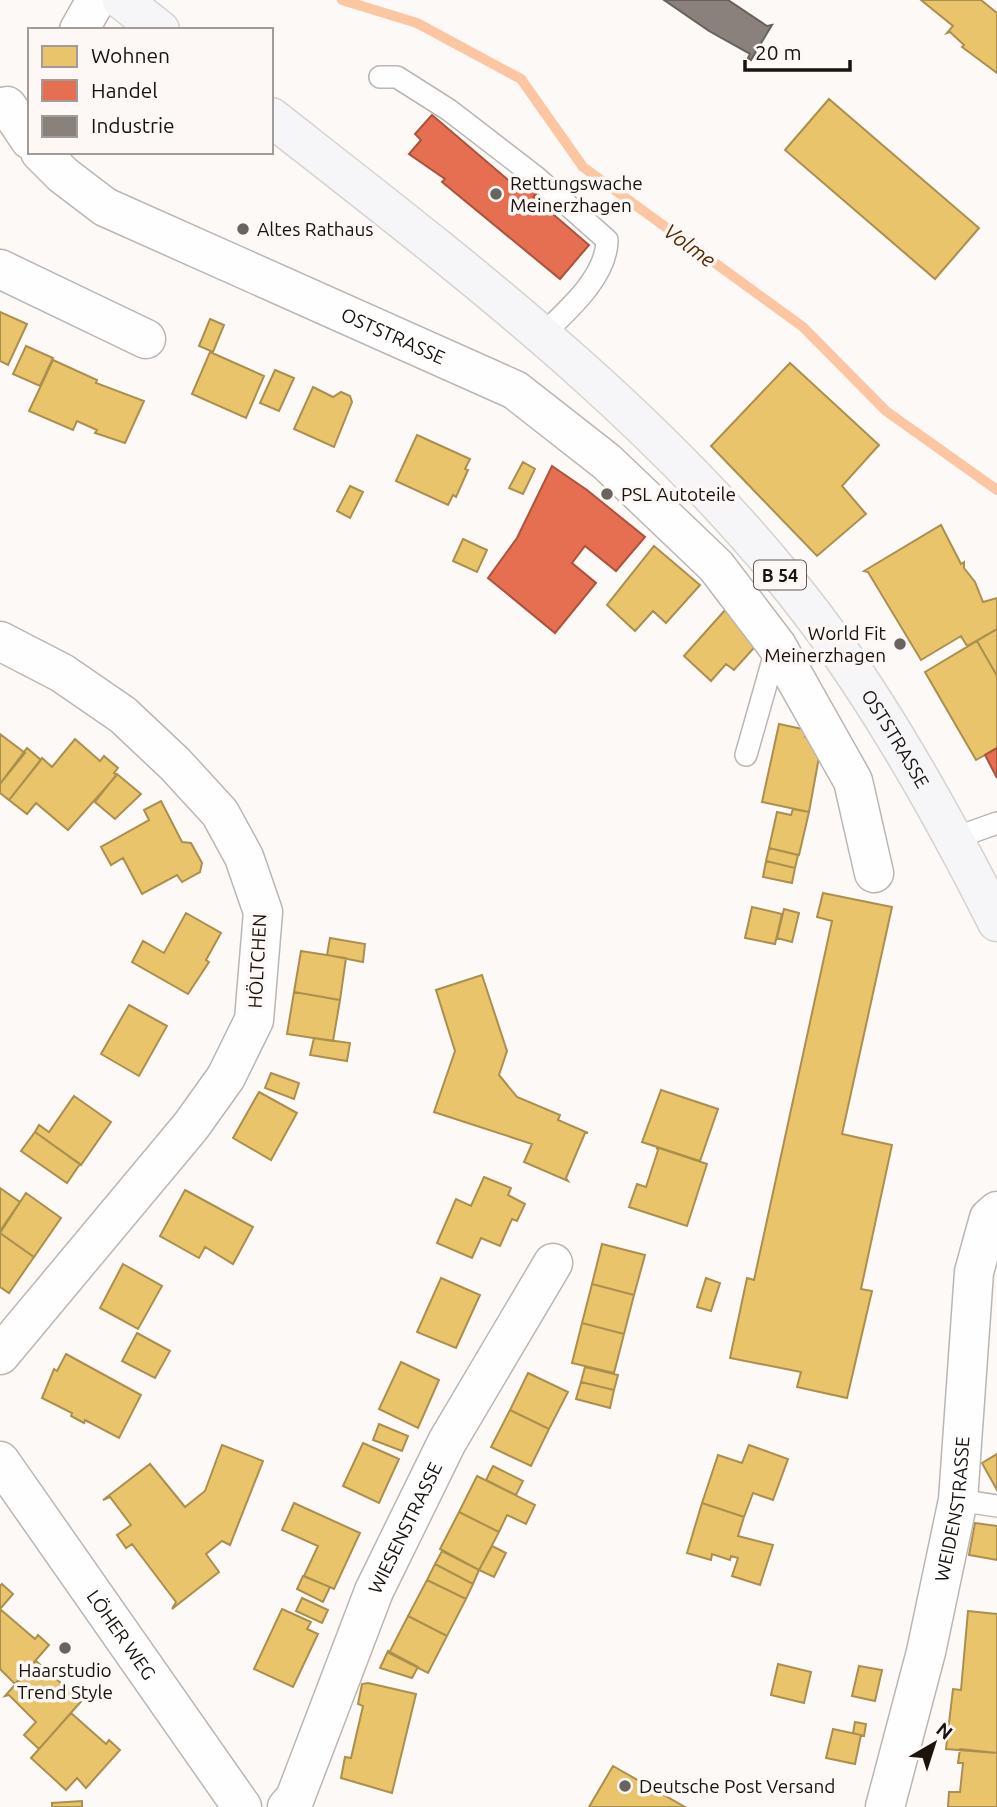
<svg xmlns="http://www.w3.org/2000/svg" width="997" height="1807" font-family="Ubuntu,sans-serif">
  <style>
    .homes { fill: #e9c46a; stroke: #ab8f4e; stroke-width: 2 }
    .shops { fill: #e76f51; stroke: #aa533d; stroke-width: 2 }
    .industry { fill: #8a817c; stroke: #68605b; stroke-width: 2 }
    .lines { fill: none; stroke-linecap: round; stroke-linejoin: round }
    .stream { stroke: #fdc6a2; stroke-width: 10 }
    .lane-casing { stroke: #bbb6b3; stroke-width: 24 }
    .street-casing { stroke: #bbb6b3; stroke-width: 41 }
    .primary-casing { stroke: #d5d2d0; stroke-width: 41 }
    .lane { stroke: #fffefe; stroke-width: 21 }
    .street { stroke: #fffefe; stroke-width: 38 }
    .primary { stroke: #f6f6f8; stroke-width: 38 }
    .poi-dot { fill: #696460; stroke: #fdf8f6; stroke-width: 2.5 }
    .labels { text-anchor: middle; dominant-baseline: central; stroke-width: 7; stroke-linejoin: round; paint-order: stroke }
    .shield { fill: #fdf8f6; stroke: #5e5854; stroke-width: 2 }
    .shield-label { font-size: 18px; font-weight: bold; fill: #1a130e }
    .poi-label { font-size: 19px; fill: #1a130e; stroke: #fdf8f6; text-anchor: start }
    .street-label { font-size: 19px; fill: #1a130e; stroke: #fdf8f6 }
    .water-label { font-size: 21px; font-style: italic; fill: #582900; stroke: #fdf8f6 }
  </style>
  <rect width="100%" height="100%" fill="#fcf9f7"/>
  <!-- homes -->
  <path class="homes" d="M921,0H981L997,13V73L962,47L964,45L950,32L947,33L953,26Z
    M829,99L979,228L935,279L785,150Z
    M0,312L27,324L8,365L0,361Z
    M210,319L224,325L213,352L199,346Z
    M26,346L53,358L40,386L13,374Z
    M210,352L264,376L246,418L192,394Z
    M53,360L97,380L96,383L144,401L125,443L95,433L97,430L77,421L73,430L29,411Z
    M790,363L879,445L842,486L866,514L817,556L711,446Z
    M275,370L294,378L279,411L260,403Z
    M313,387L333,397L341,392L350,396L352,402L334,447L294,429Z
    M417,435L470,459L465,469L468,470L456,497L453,495L448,505L396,481Z
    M523,462L535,469L523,494L509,488Z
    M350,486L363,492L350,518L337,511Z
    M941,525L961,564L964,562V568L975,582L983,602L997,598V629L967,646L961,636L921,660L868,572L864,571Z
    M463,539L487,550L477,572L453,561Z
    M654,546L700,585L666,623L653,611L635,631L607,605Z
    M726,609L761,640L734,670L726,664L711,681L684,656Z
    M997,629V676L977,641Z
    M977,641L997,676V748L976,760L925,672Z
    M779,724L807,730L805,737L817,739L821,746L809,812L762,802Z
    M0,734L25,753L0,784Z
    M75,739L100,761L104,756L118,768L114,773L117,775L68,830L36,803L27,814L9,800L42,758L52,767Z
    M27,748L41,760L9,800L0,793V784Z
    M117,774L141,794L115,819L95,802Z
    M161,801L182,842L191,843L202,863L200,872L182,882L177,875L142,894L123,858L111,865L101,847L149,820L144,810Z
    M793,809L809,812L799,855L769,848L777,812L791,815Z
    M769,848L798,855L795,868L766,861Z
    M766,861L795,868L792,883L763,877Z
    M823,893L892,907L842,1134L892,1145L861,1289L872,1291L847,1398L797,1387L801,1372L730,1358L747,1278L754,1280L832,921L817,917Z
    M752,907L782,914L775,944L745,938Z
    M784,909L799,913L792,942L777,938Z
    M186,913L221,933L206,960L209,962L188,994L132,962L143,941L164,953Z
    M330,938L365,944L363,962L327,955Z
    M301,951L346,958L340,1000L294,992Z
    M482,975L507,1051L499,1075L517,1097L560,1115L558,1120L588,1133H585L566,1178L568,1181L524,1162L532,1144L434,1112L455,1051L436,990Z
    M294,992L340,1000L333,1041L287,1034Z
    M129,1005L167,1026L139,1076L101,1054Z
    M314,1038L350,1043L347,1061L310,1055Z
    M271,1073L299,1083L294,1099L265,1088Z
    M661,1090L718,1109L700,1161L642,1142Z
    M259,1092L297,1113L271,1160L233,1138Z
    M74,1096L111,1122L81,1165L35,1132L39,1125L49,1132Z
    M35,1132L80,1164L67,1183L21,1151Z
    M656,1147L707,1164L687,1226L629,1207L637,1184L646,1187L658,1150Z
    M484,1177L511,1188L508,1195L525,1204L517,1221L512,1219L500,1246L481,1238L472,1258L437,1243L456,1199L471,1206Z
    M0,1188L20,1202L0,1231Z
    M185,1190L253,1227L233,1264L205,1247L199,1258L160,1236Z
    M26,1193L61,1218L34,1257L0,1233Z
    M0,1233L34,1257L9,1293L0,1287Z
    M602,1244L645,1255L634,1295L592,1284Z
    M123,1264L162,1286L138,1329L100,1308Z
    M441,1278L480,1295L456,1348L417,1332Z
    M706,1278L720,1283L711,1311L697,1307Z
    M592,1284L634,1295L624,1334L582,1323Z
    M582,1323L624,1334L614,1373L572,1363Z
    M137,1333L170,1351L155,1378L122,1361Z
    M66,1354L141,1395L119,1438L85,1420L84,1423L71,1416L72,1413L42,1398L54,1369L57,1371Z
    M401,1362L439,1380L418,1428L379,1409Z
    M585,1367L618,1375L614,1390L581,1382Z
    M528,1373L568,1392L549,1429L510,1410Z
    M581,1382L614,1390L610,1408L576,1399Z
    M510,1410L549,1429L531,1466L491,1447Z
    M379,1424L408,1436L402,1451L373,1440Z
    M363,1443L399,1459L379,1503L343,1486Z
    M222,1445L263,1461L230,1545L222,1541L206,1554L219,1572L172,1609L176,1602L132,1544L126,1548L117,1535L131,1525L110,1497L103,1500L150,1464L185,1507L205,1491Z
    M749,1445L788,1459L773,1500L753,1493L744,1517L702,1503L718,1455L742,1463Z
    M997,1454V1490L982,1463Z
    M493,1466L523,1481L516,1495L486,1480Z
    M477,1476L535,1505L526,1524L507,1515L499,1532L459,1512Z
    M294,1503L360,1533L334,1589L304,1576L318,1546L282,1530Z
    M702,1503L744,1517L738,1536L773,1545L760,1585L732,1576L738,1558L731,1556L730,1560L712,1554L711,1560L687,1553Z
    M459,1512L499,1532L479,1570L440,1549Z
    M975,1523L997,1526V1560L969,1555Z
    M492,1546L506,1553L494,1577L479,1570Z
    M442,1551L479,1570L473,1584L435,1564Z
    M435,1564L473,1584L466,1599L427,1580Z
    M303,1576L330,1587L323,1602L297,1589Z
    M427,1580L466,1599L447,1636L408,1616Z
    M2,1584L13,1594L0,1609V1586Z
    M302,1598L328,1610L322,1623L296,1611Z
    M0,1609L35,1639L38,1635L49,1645L15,1684L0,1669Z
    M282,1609L311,1622L307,1629L318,1634L293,1687L254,1669Z
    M968,1611L997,1614V1753L946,1749L953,1689L961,1690Z
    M408,1616L447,1636L428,1673L389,1653Z
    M388,1651L418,1667L412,1678L380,1668Z
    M36,1661L70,1691L74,1687L85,1697L39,1749L24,1735L36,1722L9,1695L5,1696Z
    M778,1664L811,1672L804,1703L771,1695Z
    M859,1666L882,1670L875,1701L852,1696Z
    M368,1683L416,1694L392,1793L341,1778L345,1757L351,1758L363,1706L358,1704L362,1684Z
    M71,1713L106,1744L109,1740L120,1750L86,1788L77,1778L66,1790L31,1758Z
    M855,1722L866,1724L864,1736L853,1733Z
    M833,1729L861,1735L855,1764L826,1758Z
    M960,1749L997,1753V1807H948L949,1792H960L963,1763H958Z
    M613,1766L685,1807H589Z
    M82,1801V1807H52V1803Z"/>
  <!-- shops -->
  <path class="shops" d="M432,115L513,184L520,176L539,191L533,197L589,245L560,279L442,182L445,179L409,154L421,140L415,134Z
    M552,466L587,490L645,537L616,571L585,546L572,563L596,583L555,633L488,578L517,538Z
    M997,748V778L985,755Z"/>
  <!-- industry -->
  <path class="industry" d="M664,0H728L767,26L772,25L751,60L748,58L750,54L709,31Z"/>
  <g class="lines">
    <!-- stream -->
    <path class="stream" d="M342,0L417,23L521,79L583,167L803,327L886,411L997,490"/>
    <!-- lane casing -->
    <g class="lane-casing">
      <path id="lane" d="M380,77H397L449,110L536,177L607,240C607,277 566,312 541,336
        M746,755L777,646
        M955,838L997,823
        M958,1500L997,1506"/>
    </g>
    <!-- street casing -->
    <g class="street-casing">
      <g id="street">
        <path d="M79,30L96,0"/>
        <path d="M7,106L30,140"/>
        <path id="s1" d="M40,152L63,175L105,207L515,390L607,462L716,566L777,646L853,781L874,873"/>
        <path d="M0,269L146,339"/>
        <path d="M0,641L62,673L123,715L175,764L220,813L244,857L263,912L254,1020L226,1077L191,1126L0,1355"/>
        <path id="s2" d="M0,1461L242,1807"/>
        <path id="s3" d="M287,1807L295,1798L374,1591L447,1442L553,1263"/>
        <path id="s4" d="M885,1807L926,1652L958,1500L974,1272L989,1218L997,1211"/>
      </g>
    </g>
    <!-- primary casing -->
    <g class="primary-casing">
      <g id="primary">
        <path d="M122,0L160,30"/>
        <path id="s5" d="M271,117C461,266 666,421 813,615C883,707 945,819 997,922"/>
      </g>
    </g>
    <!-- lane -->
    <use href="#lane" class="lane"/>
    <!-- street -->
    <use href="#street" class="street"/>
    <!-- primary -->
    <use href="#primary" class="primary"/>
  </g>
  <!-- markers -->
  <g class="poi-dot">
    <circle cx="496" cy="194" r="7"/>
    <circle cx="243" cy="229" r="7"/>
    <circle cx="607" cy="494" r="7"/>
    <circle cx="900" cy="644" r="7"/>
    <circle cx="65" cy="1648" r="7"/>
    <circle cx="625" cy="1786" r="7"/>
  </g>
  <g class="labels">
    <!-- shield labels -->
    <rect class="shield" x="754" y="560.5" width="52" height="29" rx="5"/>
    <g class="shield-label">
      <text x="780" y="575">B 54</text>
    </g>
    <!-- poi labels -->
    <g class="poi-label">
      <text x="510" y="183">Rettungswache<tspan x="510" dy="22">Meinerzhagen</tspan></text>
      <text x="257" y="229">Altes Rathaus</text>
      <text x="621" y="494">PSL Autoteile</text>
      <text x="886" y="633" text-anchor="end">World Fit<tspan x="886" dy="22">Meinerzhagen</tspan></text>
      <text x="65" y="1670" text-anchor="middle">Haarstudio<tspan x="65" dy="22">Trend Style</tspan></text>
      <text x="639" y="1786">Deutsche Post Versand</text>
    </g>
    <!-- street labels -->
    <g class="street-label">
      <text stroke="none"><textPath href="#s1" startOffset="401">OSTSTRASSE</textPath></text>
      <text stroke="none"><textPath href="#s5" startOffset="887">OSTSTRASSE</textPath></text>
      <text transform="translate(257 961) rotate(-87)">HÖLTCHEN</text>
      <text stroke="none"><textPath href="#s4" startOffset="306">WEIDENSTRASSE</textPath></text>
      <text stroke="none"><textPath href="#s3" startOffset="304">WIESENSTRASSE</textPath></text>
      <text stroke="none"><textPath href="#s2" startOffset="212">LÖHER WEG</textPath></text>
    </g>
    <!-- water labels -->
    <g class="water-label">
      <text transform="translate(690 245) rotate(36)">Volme</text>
    </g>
  </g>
  <!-- legend -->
  <rect x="28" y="28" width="245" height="126" fill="#fdf8f6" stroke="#a29c99" stroke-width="2"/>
  <rect x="42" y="46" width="35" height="21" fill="#e9c46a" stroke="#a29c99" stroke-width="2"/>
  <text x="91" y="63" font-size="21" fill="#1a130e">Wohnen</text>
  <rect x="42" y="80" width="35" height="21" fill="#e76f51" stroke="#a29c99" stroke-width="2"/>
  <text x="91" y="98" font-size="21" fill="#1a130e">Handel</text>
  <rect x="42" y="116" width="35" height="21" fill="#8a817c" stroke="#a29c99" stroke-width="2"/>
  <text x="91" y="133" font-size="21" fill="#1a130e">Industrie</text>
  <!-- north arrow -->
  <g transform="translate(934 1744) rotate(39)" stroke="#fdf8f6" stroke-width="5" paint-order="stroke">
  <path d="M0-5L12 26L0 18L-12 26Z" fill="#1a130e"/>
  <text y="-10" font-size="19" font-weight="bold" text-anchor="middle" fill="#1a130e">N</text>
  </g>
  <!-- scale -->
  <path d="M745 60v10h105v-10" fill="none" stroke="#1a130e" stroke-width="3.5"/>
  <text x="755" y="60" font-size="21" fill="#1a130e" stroke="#fdf8f6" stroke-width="5" paint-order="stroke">20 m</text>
</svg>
